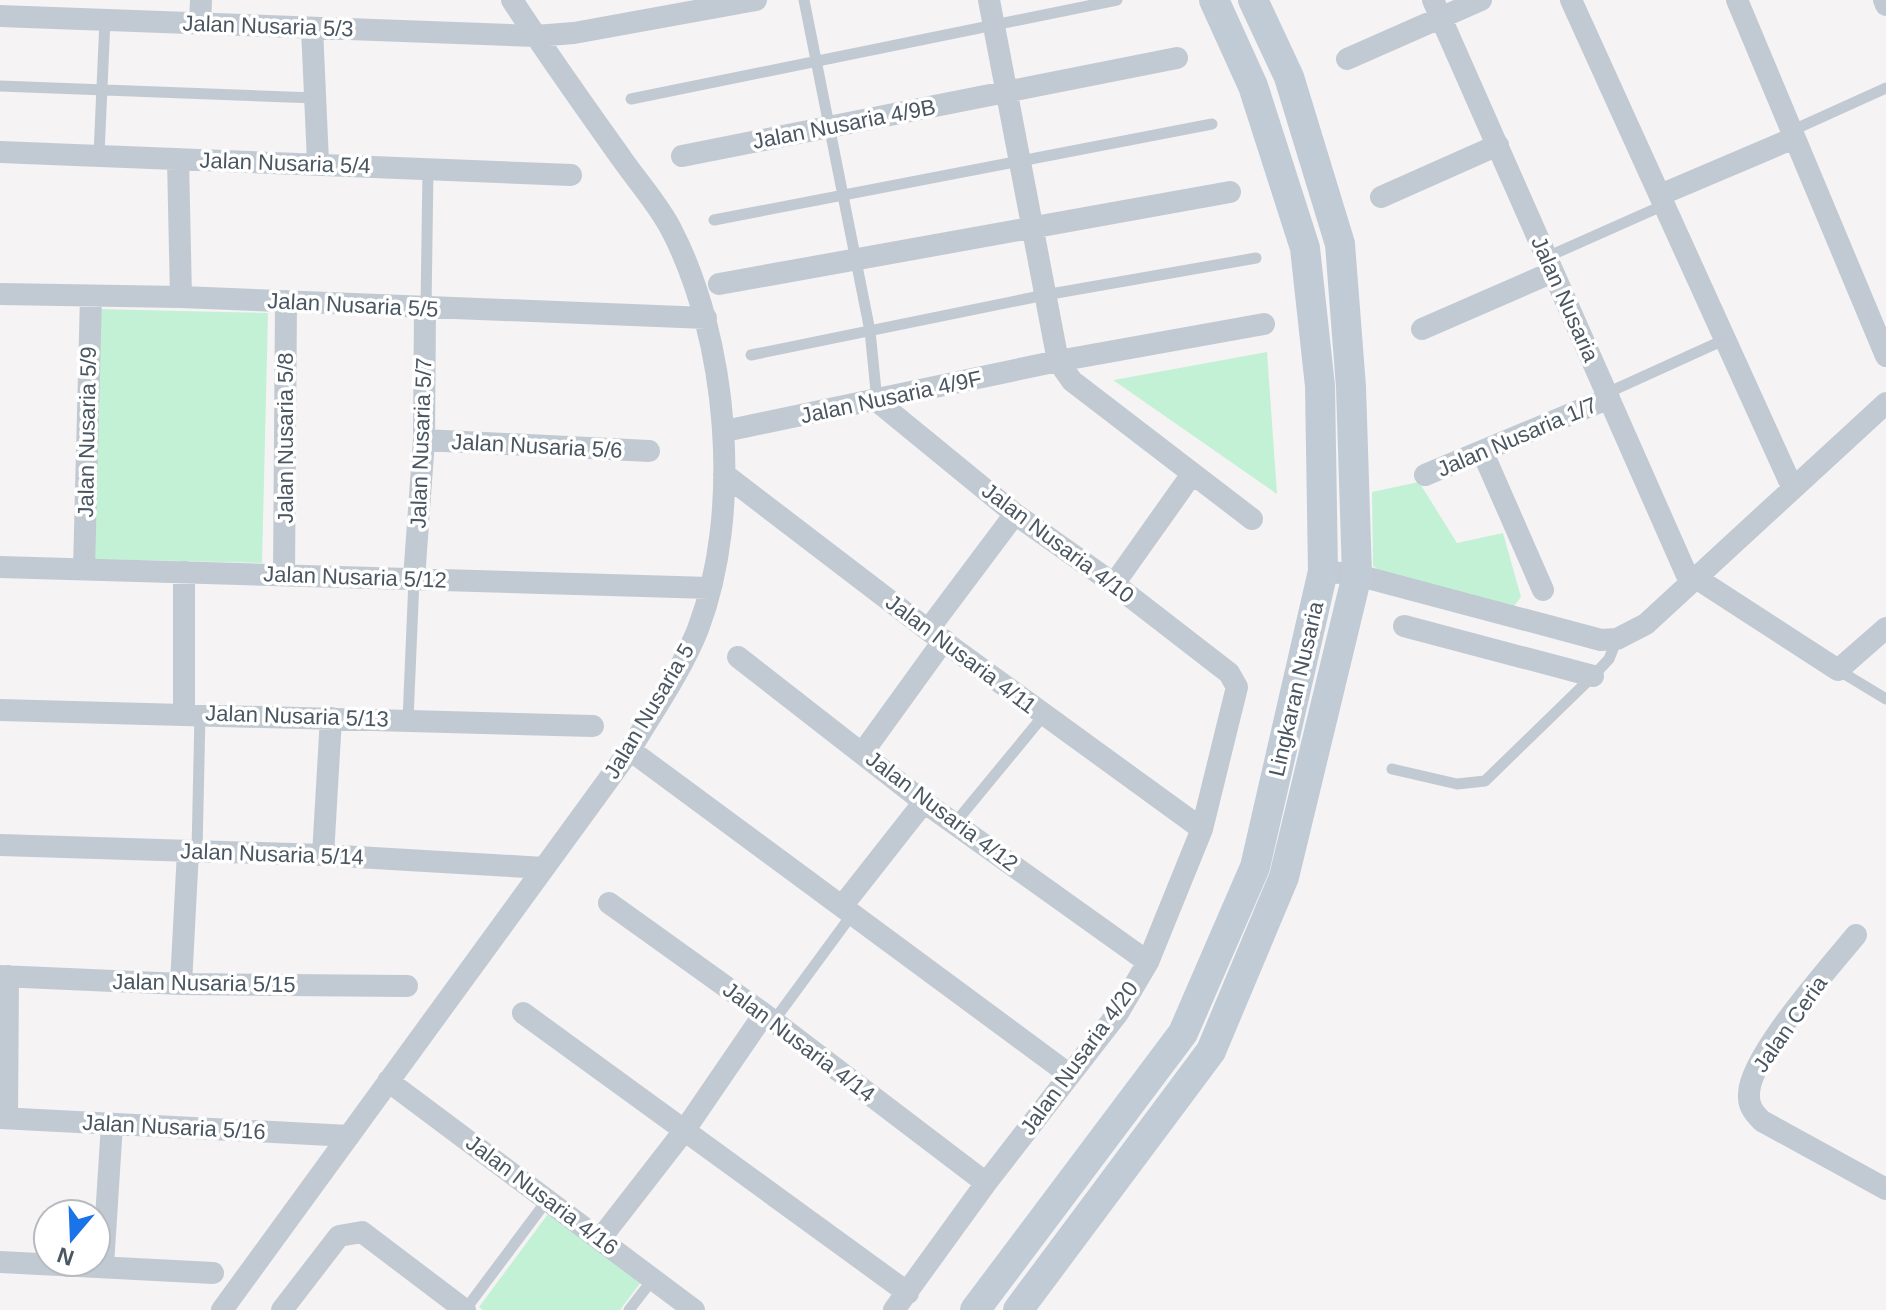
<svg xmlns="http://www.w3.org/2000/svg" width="1886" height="1310" font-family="Arial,sans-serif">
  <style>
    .green { fill: #c3f1d5 }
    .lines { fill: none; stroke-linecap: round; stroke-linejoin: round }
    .service { stroke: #c1cad2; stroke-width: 11 }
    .minor { stroke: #c1cad2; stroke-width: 22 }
    .secondary { stroke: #c1cbd6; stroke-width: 30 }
    .labels { text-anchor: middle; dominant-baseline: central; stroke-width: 7; stroke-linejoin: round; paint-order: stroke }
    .street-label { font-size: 22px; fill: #4a5661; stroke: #fff }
  </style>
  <rect width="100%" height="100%" fill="#f5f3f3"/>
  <!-- green -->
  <path class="green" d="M96,309L268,313L262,563L91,559Z
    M1267,352L1277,494L1113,380H1114Z
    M1419,482L1457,543L1503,533L1521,597L1512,609L1386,575L1373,566L1372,492Z
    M548,1214L641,1282L620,1310H483L479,1307Z"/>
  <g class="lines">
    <!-- service -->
    <path class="service" d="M804,0L870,331L877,401
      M0,86L315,98
      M631,99L1117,0
      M1791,131L1886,88
      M99,154L105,20
      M714,220L1212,124
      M1547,257L1664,205
      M426,308L428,169
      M751,355L1045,295L1256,258
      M1607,393L1726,339
      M1838,670L1886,699
      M408,720L414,579
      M1392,769L1457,784L1485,781L1593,676L1609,659L1617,639
      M955,823L1044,715
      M197,851L200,714
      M773,1022L853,913
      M465,1310L548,1199
      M629,1310L653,1279"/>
    <!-- minor -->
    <path class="minor" d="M989,0L1058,361L1072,381L1252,519
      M1433,0L1689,580
      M1571,0L1793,489
      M1737,0L1886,356
      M1884,0L1886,5
      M0,16L535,36L574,33L756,0
      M200,23L201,0
      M312,28L318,162
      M1347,59L1481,0
      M0,152L571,175
      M682,156L1177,58
      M178,159L181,297
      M1660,195L1794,138
      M1381,197L1498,145
      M719,284L1230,192
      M0,294L181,297L706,318
      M1422,329L1553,272
      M877,401L1015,514L1114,584L1229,673L1237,687L1202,829L1148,962L1118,1013L986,1183L894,1310
      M725,431L1058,361L1264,324
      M424,440L649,451
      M1483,453L1543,590
      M724,474L928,630L1202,829
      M1425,475L1609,398
      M0,567L710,588
      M84,569L91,296
      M1323,571L1357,575L1601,640L1617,639L1646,624L1886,403
      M284,575L286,301
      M1693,576L1838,670L1886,628
      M414,579L424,440L425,308
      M1114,584L1192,474
      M1404,626L1593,676
      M928,630L1015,514
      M738,657L924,802L1148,962
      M0,710L593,726
      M184,712V572
      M630,750L1070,1075
      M863,752L944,640
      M0,845L323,855L544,868
      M323,855L331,718
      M609,903L764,1014L986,1183
      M843,905L924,802
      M1856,935C1830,967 1749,1057 1749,1094C1748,1106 1754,1113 1762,1121L1886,1189
      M0,976L181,984L407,986
      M181,984L188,851
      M523,1013L908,1293
      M388,1081L694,1310
      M0,1118L349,1136
      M7,1118L8,976
      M600,1239L684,1131L764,1014
      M0,1262L213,1273
      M103,1265L112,1124
      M222,1310L630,750C653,711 681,672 698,629C743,511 728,339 671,229C658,204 638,182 622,159C585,107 547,54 512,0
      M282,1310L339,1236L362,1232L465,1310"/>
    <!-- secondary -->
    <path class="secondary" d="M975,1310L1183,1033L1255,867L1323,571L1320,386L1305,248L1253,86L1214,0
      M1018,1310L1211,1051L1284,877L1357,575L1351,387L1340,244L1289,77L1253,0"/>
  </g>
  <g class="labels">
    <!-- street labels -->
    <g class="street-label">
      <text transform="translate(268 26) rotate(2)">Jalan Nusaria 5/3</text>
      <text transform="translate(844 124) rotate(-11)">Jalan Nusaria 4/9B</text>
      <text transform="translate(285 163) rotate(2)">Jalan Nusaria 5/4</text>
      <text transform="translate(1565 299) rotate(66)">Jalan Nusaria</text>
      <text transform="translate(353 305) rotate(3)">Jalan Nusaria 5/5</text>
      <text transform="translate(891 397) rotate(-12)">Jalan Nusaria 4/9F</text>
      <text transform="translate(87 432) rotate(-89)">Jalan Nusaria 5/9</text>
      <text transform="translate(1517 437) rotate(-23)">Jalan Nusaria 1/7</text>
      <text transform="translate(285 438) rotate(-90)">Jalan Nusaria 5/8</text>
      <text transform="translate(421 443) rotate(-88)">Jalan Nusaria 5/7</text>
      <text transform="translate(537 446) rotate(3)">Jalan Nusaria 5/6</text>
      <text transform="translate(1058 543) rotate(37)">Jalan Nusaria 4/10</text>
      <text transform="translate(355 577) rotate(2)">Jalan Nusaria 5/12</text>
      <text transform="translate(961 654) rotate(37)">Jalan Nusaria 4/11</text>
      <text transform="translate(1296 689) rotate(-77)">Lingkaran Nusaria</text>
      <text transform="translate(649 711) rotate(-59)">Jalan Nusaria 5</text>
      <text transform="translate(297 716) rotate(2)">Jalan Nusaria 5/13</text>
      <text transform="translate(942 811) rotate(37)">Jalan Nusaria 4/12</text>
      <text transform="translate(272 854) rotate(2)">Jalan Nusaria 5/14</text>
      <text transform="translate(204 983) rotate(1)">Jalan Nusaria 5/15</text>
      <text transform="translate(1790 1024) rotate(-55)">Jalan Ceria</text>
      <text transform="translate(799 1042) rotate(37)">Jalan Nusaria 4/14</text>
      <text transform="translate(1079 1058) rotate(-54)">Jalan Nusaria 4/20</text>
      <text transform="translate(174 1127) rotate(3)">Jalan Nusaria 5/16</text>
      <text transform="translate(542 1195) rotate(37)">Jalan Nusaria 4/16</text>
    </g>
  </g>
  <!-- north arrow -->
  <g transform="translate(72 1238) rotate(199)"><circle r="38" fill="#ffffff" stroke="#b7bbc0" stroke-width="2"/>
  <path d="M0-6L14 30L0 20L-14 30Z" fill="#1a73e8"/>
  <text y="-12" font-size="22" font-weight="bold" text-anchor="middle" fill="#4a5661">N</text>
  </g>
</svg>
